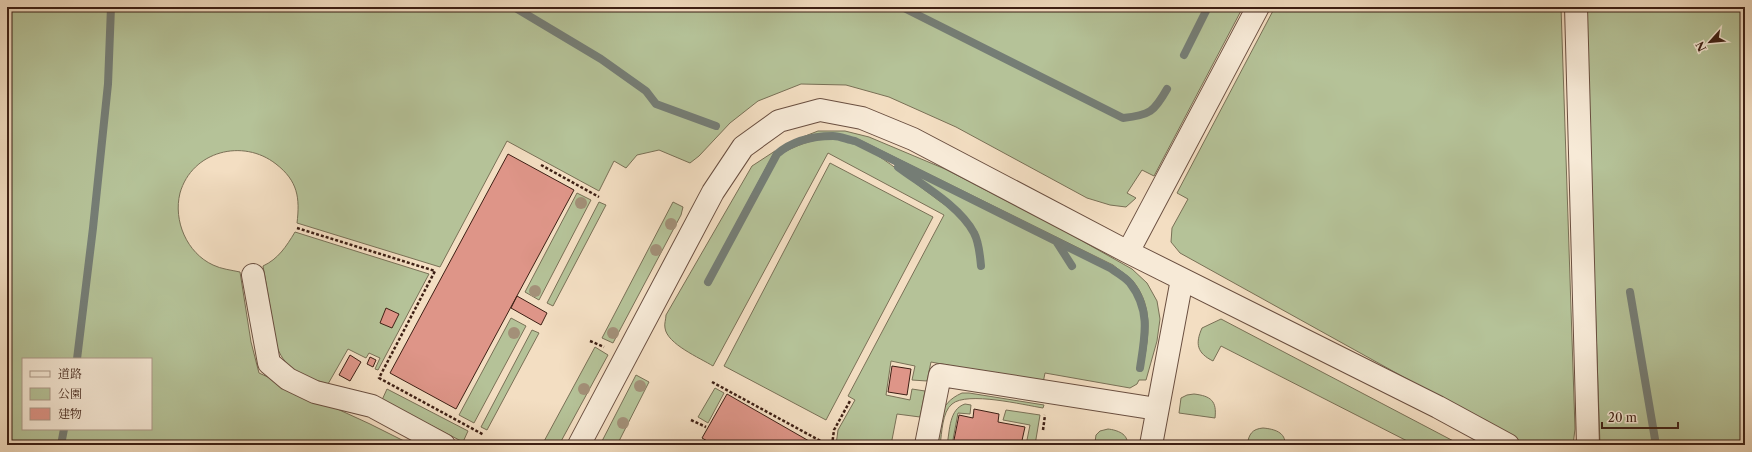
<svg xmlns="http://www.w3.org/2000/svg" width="1752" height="452" font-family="'Libre Caslon Text','Noto Serif JP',serif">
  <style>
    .green { fill: #b5c298; stroke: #797056; fill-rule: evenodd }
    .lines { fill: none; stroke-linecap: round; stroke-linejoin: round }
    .stream { stroke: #757d75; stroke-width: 8 }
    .building { fill: #de9588; stroke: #3d1f14 }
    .minor-casing { stroke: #6a4f40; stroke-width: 24 }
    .path { stroke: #3d1f14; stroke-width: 2.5; stroke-dasharray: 3 2; stroke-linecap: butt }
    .minor { stroke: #f7ead7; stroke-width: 22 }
    .tree { fill: #a39078 }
  </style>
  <rect width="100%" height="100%" fill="#f3dec2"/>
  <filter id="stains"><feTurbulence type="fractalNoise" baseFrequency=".005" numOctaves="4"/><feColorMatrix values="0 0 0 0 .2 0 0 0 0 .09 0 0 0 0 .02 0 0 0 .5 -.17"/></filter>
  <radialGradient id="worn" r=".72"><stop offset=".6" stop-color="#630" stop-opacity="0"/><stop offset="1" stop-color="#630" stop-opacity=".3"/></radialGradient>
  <!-- green -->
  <path class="green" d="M7,7H1243L1154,176L1142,170L1127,193L1136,198L1126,207L1110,205L1087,198L956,127L889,97L846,85L801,84L758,101L730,123L699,156L690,163L659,150L637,155L626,168L614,161L599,191L507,141L440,267L297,223C300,198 298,181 276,164C243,138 192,151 180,193C173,221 187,253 213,265C221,269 231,270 240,272L251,342L259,373L370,424L412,445H365L356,441L354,445H7ZM23,359H151V429H23Z
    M1275,7H1561L1575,429L1573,445H1526L1180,253L1171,242L1172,228L1188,199L1177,193Z
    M1585,7H1745V445H1600Z
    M818,131H845L869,137L945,169L1061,229L1132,269L1147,283L1157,301L1160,319L1157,341L1146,380H1139L1137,384L1130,388L1045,373L1043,383L931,362L927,381L912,380L915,366L891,361L886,395L910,400L912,389L925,391L920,417L897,414L891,445H836L838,430L855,400L848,396L944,215L828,153L713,366C700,358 667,344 665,328C664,324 666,319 666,315L752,166L775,151L705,282L706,285L710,284L779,155C795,146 814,138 833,138C863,138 906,177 930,194C940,202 952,209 961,218C974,231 977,248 978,265L981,268L982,265V250L976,233L965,215L896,163L1053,241L1070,266L1073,267L1074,265L1059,243C1084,256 1130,274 1140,303C1146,320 1140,352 1137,370L1142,371C1148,340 1155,308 1133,281C1127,275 1119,270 1113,265L860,140L837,134L795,140Z
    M830,163L933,217L826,420L724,366Z
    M577,193L591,200L539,300L525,292Z
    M599,202L606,205L553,306L547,303Z
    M673,202L683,207L681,215L613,343L602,338Z
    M295,232L429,274L378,370L375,369L380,358L369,353L366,358L348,349L328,384C305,377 286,371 277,347L263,266C278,259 286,247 295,232Z
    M511,318L526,326L474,423L459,415Z
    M1221,319L1461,445H1415L1221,346L1213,361C1197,353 1195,344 1202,328Z
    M532,330L539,333L487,430L481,427Z
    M595,347L608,355L559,445H542Z
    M636,375L649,382L617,445H600Z
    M715,388L724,393L708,423L698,417Z
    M387,389L468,431L463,442L382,400Z
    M962,393H969L1044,405L1043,408C1024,405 967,391 952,404C942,412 942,433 940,445H936C940,422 937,404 962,393Z
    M1194,394C1211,396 1217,401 1215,418L1179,413L1181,398L1187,395Z
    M965,404L971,405L970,414L958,413L952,445H947C950,430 949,409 965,404Z
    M1006,410L1040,415L1035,445H1026L1030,425L1003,420Z
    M1263,428C1274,429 1286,432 1285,445H1247C1249,434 1252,429 1263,428Z
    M1108,429C1117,430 1129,434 1127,445L1095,442L1096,435L1100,431Z"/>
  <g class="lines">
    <!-- stream -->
    <path class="stream" d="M514,7L601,59L646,91L656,104L716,126
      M902,7L1123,118C1150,115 1154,112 1167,89
      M1184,55L1208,7
      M898,167C922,185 960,206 974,233C979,242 980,255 981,266
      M1056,241L1072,266
      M708,282L777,154C792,141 813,136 833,136C840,136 848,140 855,141L1110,268C1116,272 1125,277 1130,283C1151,310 1145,336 1140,368
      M1630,292L1656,445
      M77,359L93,228L108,84L111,7
      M61,445L64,429"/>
  </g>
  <!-- building -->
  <path class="building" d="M508,154L574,190L456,409L390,373Z
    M517,296L547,313L541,325L511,308Z
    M386,308L399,314L392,328L380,323Z
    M350,355L361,362L350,381L339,375Z
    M370,357L376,360L373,367L367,364Z
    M892,366L911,369L907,395L888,392Z
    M727,394L816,445H714L702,438Z
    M974,409L999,414L998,422L1025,427L1021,445H953L959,415L973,418Z"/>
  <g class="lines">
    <!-- minor casing -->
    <g class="minor-casing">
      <path id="minor" d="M1576,7L1588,445
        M1128,252L1258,7
        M253,275L269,363L288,379L315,392L372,406L444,445
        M579,445L713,192L743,147L779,121L820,110L862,118L913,139L1128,252L1438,407L1508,445
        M926,445L940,375L1157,409
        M1151,445L1182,279"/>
    </g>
    <!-- path -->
    <path class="path" d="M541,165L599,197
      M297,228L435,271L379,378L484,435
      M590,341L604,347
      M712,382L828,445
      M691,420L706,427
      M1043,430L1045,415
      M679,443L683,445
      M832,445L834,430L850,401"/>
    <!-- minor -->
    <use href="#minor" class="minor"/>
  </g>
  <!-- trees -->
  <g class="tree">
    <circle cx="581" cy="203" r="6"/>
    <circle cx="671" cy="224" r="6"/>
    <circle cx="656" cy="250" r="6"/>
    <circle cx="535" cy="291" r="6"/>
    <circle cx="514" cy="333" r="6"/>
    <circle cx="613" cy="333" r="6"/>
    <circle cx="640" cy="386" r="6"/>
    <circle cx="584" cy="389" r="6"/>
    <circle cx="623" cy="423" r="6"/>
  </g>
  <!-- margin -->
  <rect width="1752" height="452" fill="none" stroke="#f3dec2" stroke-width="24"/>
  <rect x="8" y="8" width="1736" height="436" fill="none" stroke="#3d1f14" stroke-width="2"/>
  <rect x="12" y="12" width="1728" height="428" fill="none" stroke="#3d1f14"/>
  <!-- legend -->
  <rect x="22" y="358" width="130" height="72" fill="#f7ead7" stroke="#ad9989"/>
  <rect x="30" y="371" width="20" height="6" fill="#f7ead7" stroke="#ad9989"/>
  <text x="58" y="378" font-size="12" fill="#3d1f14">道路</text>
  <rect x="30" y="388" width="20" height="12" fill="#b5c298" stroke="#ad9989"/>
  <text x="58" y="398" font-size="12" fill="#3d1f14">公園</text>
  <rect x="30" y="408" width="20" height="12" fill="#de9588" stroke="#ad9989"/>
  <text x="58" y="418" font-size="12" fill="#3d1f14">建物</text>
  <!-- north arrow -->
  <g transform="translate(1710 42) rotate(243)" stroke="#f7ead7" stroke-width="3" paint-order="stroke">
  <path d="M0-3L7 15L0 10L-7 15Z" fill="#3d1f14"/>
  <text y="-6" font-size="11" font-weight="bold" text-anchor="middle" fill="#3d1f14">N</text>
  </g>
  <!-- scale -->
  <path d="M1602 422v6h76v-6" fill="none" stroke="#3d1f14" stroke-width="2"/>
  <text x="1608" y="422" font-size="12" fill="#3d1f14" stroke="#f7ead7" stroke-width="3" paint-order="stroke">20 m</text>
  <rect width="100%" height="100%" filter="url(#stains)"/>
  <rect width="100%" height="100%" fill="url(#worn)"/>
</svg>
